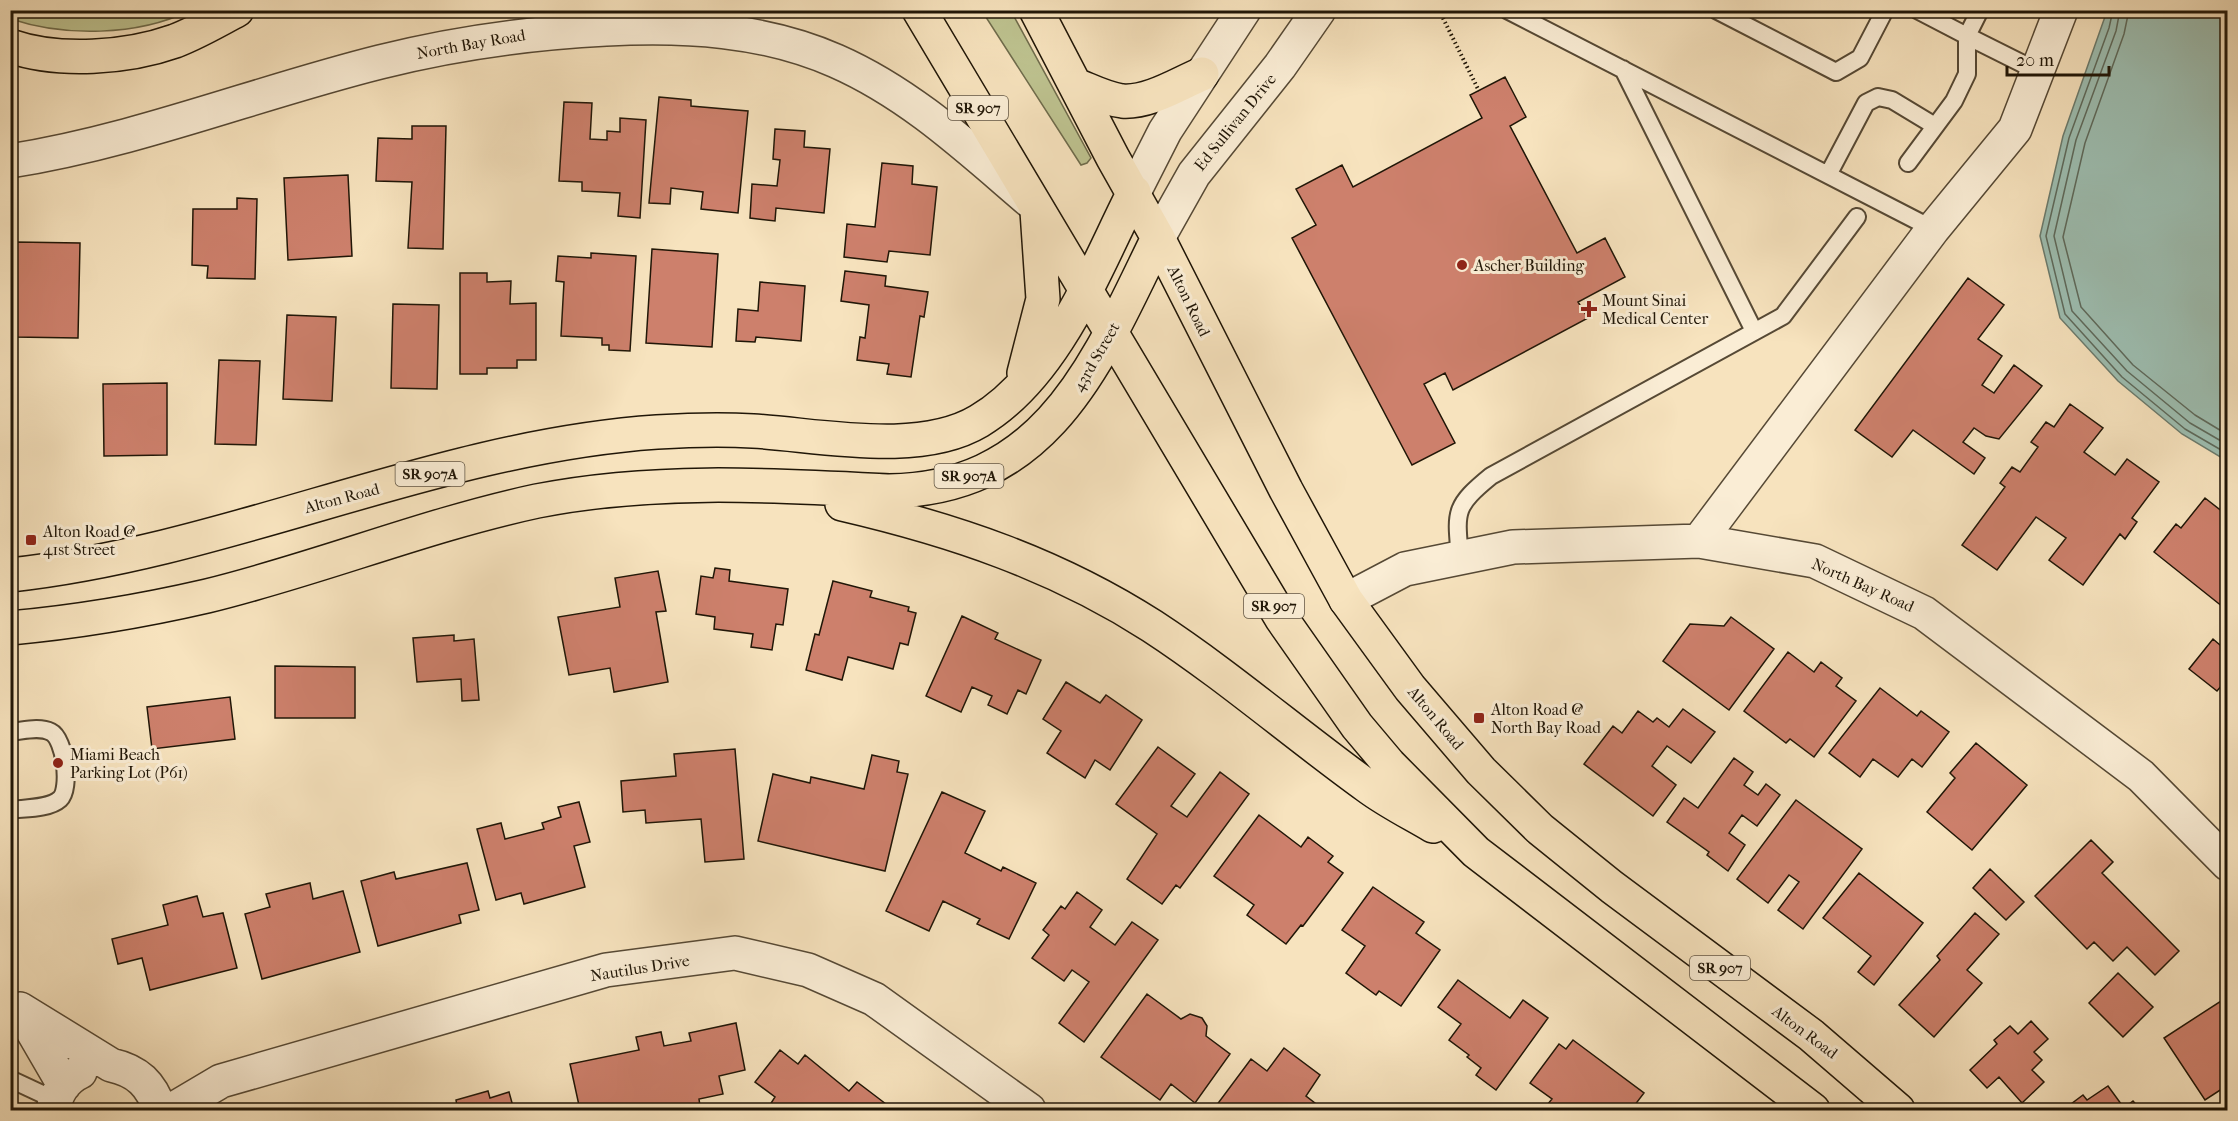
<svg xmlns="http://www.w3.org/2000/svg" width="2238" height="1121" font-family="'IM FELL French Canon',serif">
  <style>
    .green { fill: #bec390; stroke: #6f6c4c; stroke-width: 1.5 }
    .water { fill: #9dbeb1; stroke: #6b7b6d; stroke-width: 1.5 }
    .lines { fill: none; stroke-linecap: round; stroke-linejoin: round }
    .shore { stroke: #5e6a5c; stroke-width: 1.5 }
    .building { fill: #cd806c; stroke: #201607; stroke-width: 1.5 }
    .service-casing { stroke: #564935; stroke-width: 20 }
    .minor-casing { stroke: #564935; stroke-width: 36 }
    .primary-casing { stroke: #201607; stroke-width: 36 }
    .motorway-casing { stroke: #201607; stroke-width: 36 }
    .path { stroke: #201607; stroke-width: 4; stroke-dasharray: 1.5 3; stroke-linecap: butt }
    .service { stroke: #faedd5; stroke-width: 16 }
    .minor { stroke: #faedd5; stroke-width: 33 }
    .primary { stroke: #f7e3be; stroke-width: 33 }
    .motorway { stroke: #f7e3be; stroke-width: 33 }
    .poi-dot { fill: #8f2418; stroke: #faedd5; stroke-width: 2 }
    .labels { text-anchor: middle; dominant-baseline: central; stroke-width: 6; stroke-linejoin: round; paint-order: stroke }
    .shield { fill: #faedd5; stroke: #615645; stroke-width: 1.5 }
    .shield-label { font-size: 15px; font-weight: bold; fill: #201607 }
    .street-label { font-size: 16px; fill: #201607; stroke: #faedd5 }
    .poi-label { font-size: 16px; fill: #201607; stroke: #faedd5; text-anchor: start }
  </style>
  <rect width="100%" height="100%" fill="#f7e3be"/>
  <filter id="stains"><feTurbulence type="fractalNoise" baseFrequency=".00333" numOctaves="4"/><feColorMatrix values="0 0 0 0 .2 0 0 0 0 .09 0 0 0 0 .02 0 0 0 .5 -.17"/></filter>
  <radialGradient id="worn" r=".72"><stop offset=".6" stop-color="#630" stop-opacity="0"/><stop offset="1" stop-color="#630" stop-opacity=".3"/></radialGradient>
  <!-- green -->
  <path class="green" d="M11,10H189V11C137,36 65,37 11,19Z
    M982,11H1011L1091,158L1087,163L1081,165Z"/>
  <!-- water -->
  <path class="water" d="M2107,11H2227V461L2182,434L2118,381L2060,318L2040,236L2063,136Z"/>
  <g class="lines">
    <!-- shore -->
    <path class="shore" d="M2113,10L2109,28L2069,138L2046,236L2065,314L2122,377L2185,429L2228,454
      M2120,10L2116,31L2076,140L2054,236L2072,311L2127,371L2190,423L2228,445
      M2129,10L2124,34L2085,143L2063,237L2081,307L2133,365L2195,415L2228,435"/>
  </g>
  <!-- building -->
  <path class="building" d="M1505,77L1526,117L1510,126L1577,253L1605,238L1625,277L1578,302L1588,318L1453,390L1445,373L1424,384L1455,443L1412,465L1292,238L1316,225L1296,189L1342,165L1353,187L1482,118L1470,95Z
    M659,97L691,100V106L748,111L738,213L701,209L703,192L671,188L670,204L649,203Z
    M564,102L592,103L590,139L607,140V131L620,132V118L646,120L640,218L618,216L620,193L582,191V182L559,181Z
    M412,126H446L443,249L408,248L412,182L376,181L378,138L412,139Z
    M775,129L805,131L804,147L830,149L824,213L776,208L775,221L750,218L752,184L777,186L780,160L773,159Z
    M882,163L913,166L912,184L937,187L930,255L889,251L887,262L844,257L847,224L875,227Z
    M348,175L352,256L288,260L284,178Z
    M237,198L257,199L255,279L207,278L208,266L192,265L193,209H237Z
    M16,242L80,243L78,338L14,337Z
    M652,249L718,254L712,347L646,343Z
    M591,253L636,256L630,351L609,350V345H602V338L561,336L564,282L556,281L558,256L591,258Z
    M845,271L886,276L885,286L928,292L924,317L920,316L911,377L887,374L889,364L857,360L860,337L865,338L869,305L841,301Z
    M460,273H487V282L511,281L510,304L536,303V360H517V368H487V374H460Z
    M1968,278L2004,305L1978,339L2002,356L1982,385L1994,393L2014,365L2042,386L1999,439L1986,436L1974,428L1963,442L1985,458L1974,474L1913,430L1892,457L1855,430Z
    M760,282L805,286L801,341L756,337L755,342L736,341L738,309L758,311Z
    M393,304L439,305L437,389L391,388Z
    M287,315L336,317L332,401L283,399Z
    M219,360L260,361L256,445L215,444Z
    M167,383V455L104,456L103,384Z
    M2070,404L2103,428L2084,452L2115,475L2127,459L2159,482L2132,518L2137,522L2125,539L2120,534L2083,585L2049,560L2066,538L2036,517L1997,570L1962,545L2005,487L2000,483L2012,467L2020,472L2038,447L2031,442L2046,422L2054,427Z
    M2205,498L2228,516V542L2221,550L2228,555V611L2154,552L2176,524L2181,528Z
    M715,568L730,570L729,581L788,589L783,625L776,624L772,650L751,647L753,634L714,629L715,617L696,614L701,576L713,578Z
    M658,571L666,611L656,612L668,682L614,692L610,668L569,675L558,617L620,607L615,578Z
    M833,581L872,591L870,597L909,607L908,611L916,613L908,645L900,643L893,669L848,657L842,680L806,670L815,634L819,635Z
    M962,616L998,633L995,639L1041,660L1026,694L1018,690L1007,714L988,705L992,696L972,687L961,712L926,696Z
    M1731,617L1774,649L1729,710L1663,661L1690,624L1724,626Z
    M454,635V641L474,639L479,700L462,701L461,679L417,682L413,638Z
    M2228,635V678L2217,691L2189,669L2213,639L2220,645Z
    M1788,652L1814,672L1821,662L1842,678L1836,686L1856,701L1814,757L1790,739L1786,743L1744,711Z
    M275,666L355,667V718H275Z
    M1066,682L1100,703L1106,695L1142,720L1110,770L1095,760L1085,778L1047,753L1061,731L1043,719Z
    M1880,688L1917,716L1921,711L1949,732L1922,767L1912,759L1898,777L1873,759L1860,777L1829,753Z
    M230,697L235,739L152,749L147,707Z
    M1683,709L1715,732L1691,763L1667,746L1652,766L1676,785L1653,816L1584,764L1613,726L1622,733L1638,711L1653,722L1657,718L1669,727Z
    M1976,743L2027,785L1972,850L1927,812L1955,778L1950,773Z
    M1158,747L1195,774L1171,806L1187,817L1220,772L1249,794L1180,888L1176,885L1162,904L1127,879L1157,834L1116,804Z
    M735,749L744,859L705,862L701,819L646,823L645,810L623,812L621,781L676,776L674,754Z
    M872,755L899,761L897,772L908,774L885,871L758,841L773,774L810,783L811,777L864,789Z
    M1734,758L1753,772L1744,785L1758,795L1766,784L1780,795L1757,826L1742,815L1729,833L1745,845L1728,871L1707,855L1709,852L1667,822L1684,798L1698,808Z
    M942,792L985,811L965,853L1001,871L1003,867L1036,883L1009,939L977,924L980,919L943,901L929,931L886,911Z
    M1796,800L1862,849L1803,929L1778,910L1799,882L1789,875L1768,903L1737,879Z
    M579,802L590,842L574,846L585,887L524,904L521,893L496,900L477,829L501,823L505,839L544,829L542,823L561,817L558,807Z
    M1259,815L1301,847L1308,837L1333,856L1328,862L1343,873L1303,926L1301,925L1286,944L1247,915L1254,905L1214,876Z
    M2091,840L2113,862L2102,873L2179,951L2155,975L2127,947L2113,961L2094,942L2087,949L2035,896Z
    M467,863L479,910L459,915L461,923L378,946L361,881L394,872L396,879Z
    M1990,869L2024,902L2006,920L1973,888Z
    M1859,873L1923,923L1874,985L1858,972L1871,956L1823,918Z
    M310,883L313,899L343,891L360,952L262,979L245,914L270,907L266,894Z
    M1373,887L1424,922L1416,933L1440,950L1401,1006L1379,991L1376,995L1346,973L1365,946L1342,930Z
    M1077,892L1102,910L1090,927L1115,945L1132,922L1158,940L1084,1042L1059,1023L1089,982L1072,970L1064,981L1032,958L1049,935L1043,930L1061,906L1065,909Z
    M197,896L203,917L223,913L237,968L150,990L142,958L118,964L112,939L168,925L163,905Z
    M1975,913L1999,934L1967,970L1982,983L1934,1037L1899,1005L1940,960L1937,956Z
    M2118,973L2153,1007L2123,1037L2089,1003Z
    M1458,980L1510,1018L1523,1000L1548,1018L1496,1090L1476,1075L1481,1068L1467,1057L1469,1055L1449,1040L1461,1024L1438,1007Z
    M1147,994L1181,1019L1190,1014L1202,1018L1207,1026L1206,1036L1230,1054L1195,1103L1171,1084L1160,1100L1101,1057Z
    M2221,1001L2228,1012V1085L2205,1100L2164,1038Z
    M2031,1021L2048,1039L2034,1052L2042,1060L2032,1070L2044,1082L2022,1103L1999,1077L1987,1088L1970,1070L1997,1044L1994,1040L2010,1026L2018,1034Z
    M736,1023L745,1070L719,1076L723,1094L699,1099L700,1106L678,1110H580L570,1064L639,1050L636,1037L661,1032L664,1046L691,1041L689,1033Z
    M1573,1040L1644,1093L1631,1110H1543L1552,1099L1530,1083L1559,1044L1566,1049Z
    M1284,1048L1320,1075L1306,1096L1324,1110H1213L1251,1059L1267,1071Z
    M780,1050L798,1064L805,1055L849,1091L857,1082L886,1104L881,1110H771L768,1108L775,1097L755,1082Z
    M2108,1086L2124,1108L2133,1101L2141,1110H2063L2083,1095L2087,1100Z
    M488,1091L490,1098L509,1092L514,1110H441L457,1106L456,1100Z"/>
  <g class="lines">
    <!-- service casing -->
    <g class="service-casing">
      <path id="service" d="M1507,10L1933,229
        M1716,10L1836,72L1860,58L1885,10
        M1917,10L1967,36L1980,10
        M1623,69L1754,331
        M1908,163L1954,101L1967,74V36L2039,72
        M1828,175L1866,103L1878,97L1892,100L1935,126
        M1460,558C1456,512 1453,507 1491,476L1783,316L1857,217
        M10,732C23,731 39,726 51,732C65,739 71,789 60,799C49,809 24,808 10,810
        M10,1079L55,1100"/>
    </g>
    <!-- minor casing -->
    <g class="minor-casing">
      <path id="minor" d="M10,161C137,141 256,93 380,62C455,43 529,33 606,29C685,25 763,29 836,61C911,94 969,149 1030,201
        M1134,192L1165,131L1244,10
        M1158,238L1194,174L1280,66L1319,10
        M1699,541L1933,229L2015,129L2061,10
        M1346,600L1405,569L1513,547L1699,541L1815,561L1924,613L2141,776L2228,864
        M20,1009L111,1065C138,1071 151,1084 160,1110
        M21,1011L64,1085
        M53,1110C56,1094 65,1079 80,1072
        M172,1110L221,1081L606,970L735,953L808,970L874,999L1029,1110"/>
    </g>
    <!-- primary casing -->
    <g class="primary-casing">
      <path id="primary" d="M919,10L1282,619L1357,726L1389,764L1476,852L1813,1110
        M1036,10L1113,158L1158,238L1286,490L1346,600L1410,688L1481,771L1540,829L1612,887L1811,1035L1898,1110
        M1076,85C1091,91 1106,99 1122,101C1149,103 1178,84 1202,74
        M1024,373L1043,299L1037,211
        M842,504C954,530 1055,564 1152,626C1227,675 1295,734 1367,786C1387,801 1411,813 1433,826
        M10,575C231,551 435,447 657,432C689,430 721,429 753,431C820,435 919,457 979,421C1056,375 1095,269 1134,192
        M10,628C76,622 142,611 207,596C318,569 425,525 537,501C654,478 772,485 889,491C1049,489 1098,360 1158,238"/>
    </g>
    <!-- motorway casing -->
    <g class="motorway-casing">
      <path id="motorway" d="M10,46C59,63 127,58 175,41C196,33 217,21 237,10"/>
    </g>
    <!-- path -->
    <path class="path" d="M1439,10L1479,91"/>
    <!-- service -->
    <use href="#service" class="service"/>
    <!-- minor -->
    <use href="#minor" class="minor"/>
    <!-- primary -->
    <use href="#primary" class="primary"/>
    <!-- motorway -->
    <use href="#motorway" class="motorway"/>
  </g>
  <!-- markers -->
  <g class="poi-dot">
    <circle cx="1462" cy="265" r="6"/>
    <path d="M1586 300h6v6h6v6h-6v6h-6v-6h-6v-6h6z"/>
    <rect x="25" y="534" width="12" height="12" rx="3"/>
    <rect x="1473" y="712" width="12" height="12" rx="3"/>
    <circle cx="58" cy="763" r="6"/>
  </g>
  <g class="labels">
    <!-- shield labels -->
    <g class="shield">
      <rect x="948" y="96" width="60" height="24" rx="4.5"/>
      <rect x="395.5" y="462" width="69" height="24" rx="4.5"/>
      <rect x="934.5" y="464" width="69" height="24" rx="4.5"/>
      <rect x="1244" y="594" width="60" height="24" rx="4.5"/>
      <rect x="1690" y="956" width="60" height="24" rx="4.5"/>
    </g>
    <g class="shield-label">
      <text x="978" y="108">SR 907</text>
      <text x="430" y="474">SR 907A</text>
      <text x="969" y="476">SR 907A</text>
      <text x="1274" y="606">SR 907</text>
      <text x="1720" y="968">SR 907</text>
    </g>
    <!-- street labels -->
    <g class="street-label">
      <text transform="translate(471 44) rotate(-10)">North Bay Road</text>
      <text transform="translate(1235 122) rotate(-51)">Ed Sullivan Drive</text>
      <text transform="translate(1189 301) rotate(64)">Alton Road</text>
      <text transform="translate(1096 357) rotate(-60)">43rd Street</text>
      <text transform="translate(342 498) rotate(-15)">Alton Road</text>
      <text transform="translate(1863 585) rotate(24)">North Bay Road</text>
      <text transform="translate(1436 718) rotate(50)">Alton Road</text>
      <text transform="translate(640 968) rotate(-9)">Nautilus Drive</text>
      <text transform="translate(1805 1032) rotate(37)">Alton Road</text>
    </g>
    <!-- poi labels -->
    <g class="poi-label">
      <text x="1474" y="265">Ascher Building</text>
      <text x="1602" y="300">Mount Sinai<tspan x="1602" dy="18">Medical Center</tspan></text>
      <text x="43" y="531">Alton Road @<tspan x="43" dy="18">41st Street</tspan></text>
      <text x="1491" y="709">Alton Road @<tspan x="1491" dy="18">North Bay Road</tspan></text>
      <text x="70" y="754">Miami Beach<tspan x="70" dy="18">Parking Lot (P61)</tspan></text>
    </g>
  </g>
  <!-- margin -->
  <rect width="2238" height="1121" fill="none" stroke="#f7e3be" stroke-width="36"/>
  <rect x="12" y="12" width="2214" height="1097" fill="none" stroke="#201607" stroke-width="3"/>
  <rect x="18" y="18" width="2202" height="1085" fill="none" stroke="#201607" stroke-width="1.5"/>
  <!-- scale -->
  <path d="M2007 66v9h102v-9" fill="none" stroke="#201607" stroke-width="3"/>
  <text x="2016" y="66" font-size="18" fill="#201607" stroke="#faedd5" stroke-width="4.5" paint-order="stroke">20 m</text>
  <rect width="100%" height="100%" filter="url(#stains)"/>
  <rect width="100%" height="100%" fill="url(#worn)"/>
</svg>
